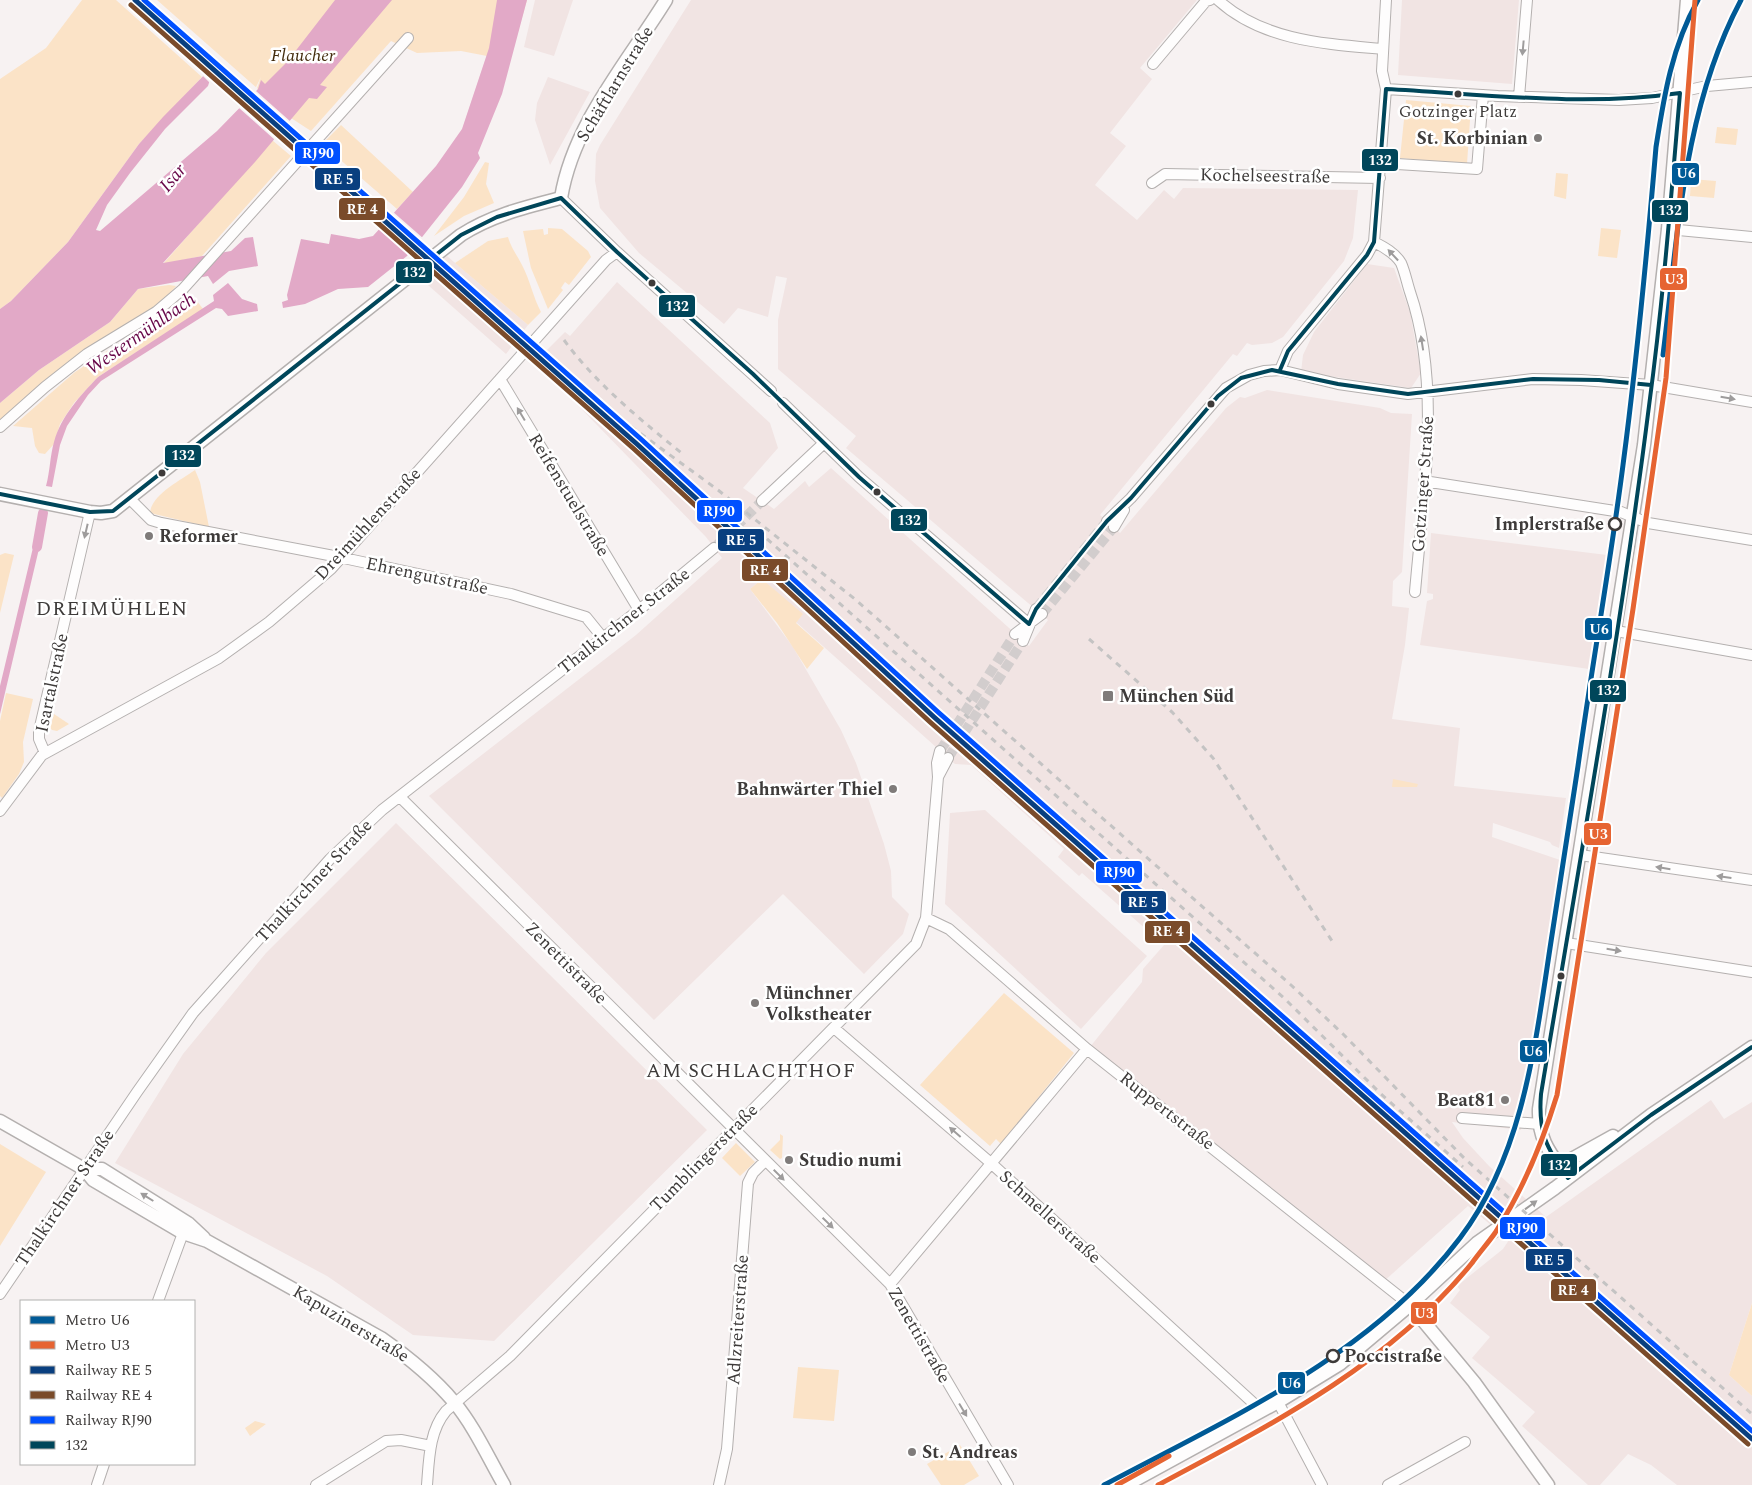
<svg xmlns="http://www.w3.org/2000/svg" width="1752" height="1485" font-family="Spectral,serif">
  <style>
    .built { fill: #f1e4e3 }
    .green { fill: #fbe3c7 }
    .water { fill: #e2a9c7 }
    .pier { fill: #f7f2f2 }
    .lines { fill: none; stroke-linecap: round; stroke-linejoin: round }
    .canal { stroke: #e2a9c7; stroke-width: 10 }
    .minor-tunnel { stroke: #d2cdcd; stroke-width: 10; stroke-dasharray: 10 5; stroke-linecap: butt }
    .minor-casing { stroke: #b4b0af; stroke-width: 12 }
    .major-casing { stroke: #b4b0af; stroke-width: 15 }
    .minor { stroke: #fefdfd; stroke-width: 10 }
    .major { stroke: #fefdfd; stroke-width: 12 }
    .rail { stroke: #c4c3c3; stroke-width: 3; stroke-dasharray: 6 6; stroke-linecap: butt }
    .bus-1-casing { stroke: #fff; stroke-width: 8 }
    .bus-1 { stroke: #00465a; stroke-width: 4 }
    .rail-1-casing { stroke: #fff; stroke-width: 9 }
    .rail-2-casing { stroke: #fff; stroke-width: 9 }
    .rail-3-casing { stroke: #fff; stroke-width: 9 }
    .rail-1 { stroke: #093f7f; stroke-width: 5 }
    .rail-2 { stroke: #7a4b2a; stroke-width: 5 }
    .rail-3 { stroke: #0050ff; stroke-width: 5 }
    .metro-1-casing { stroke: #fff; stroke-width: 9 }
    .metro-2-casing { stroke: #fff; stroke-width: 9 }
    .metro-1 { stroke: #005a96; stroke-width: 5 }
    .metro-2 { stroke: #e66432; stroke-width: 5 }
    .oneway { fill: #9e9c9c }
    .bus-dot { fill: #3e3b3a; stroke: #fff; stroke-width: 2 }
    .poi-dot { fill: #7f7b7a; stroke: #fff; stroke-width: 2 }
    .stop-dot { fill: #fff; stroke: #3e3b3a; stroke-width: 2.5 }
    .labels { text-anchor: middle; dominant-baseline: central; stroke-width: 5; stroke-linejoin: round; paint-order: stroke }
    .bus-label { font-size: 17px; fill: #3e3b3a; stroke: #fff }
    .park-label { font-size: 18px; font-style: italic; fill: #432c0d; stroke: #fff }
    .street-label { font-size: 18px; fill: #3e3b3a; stroke: #fff }
    .poi-label { font-size: 18px; font-weight: bold; fill: #3e3b3a; stroke: #fff; text-anchor: start }
    .stop-label { font-size: 18px; font-weight: bold; fill: #3e3b3a; stroke: #fff; text-anchor: end }
    .water-label { font-size: 19px; font-style: italic; fill: #670648; stroke: #fff }
    .quarter-label { font-size: 20px; letter-spacing: 1px; fill: #3e3b3a; stroke: #fff }
    .line-badge { stroke: #fff; stroke-width: 2 }
    .badge-label { font-size: 14px; text-anchor: middle; font-weight: bold; fill: #fff }
  </style>
  <rect width="100%" height="100%" fill="#f7f2f2"/>
  <!-- built -->
  <path class="built" d="M535,0H573L554,56L524,47Z
    M691,0H1197L1140,68L1152,79L1110,133L1126,146L1095,185L1137,220L1164,190L1174,199L1183,188L1358,190L1353,238L1344,261L1283,337L1272,343L1252,345L1247,343L1237,356L1233,354L1100,515L1120,533L1226,408L1240,397L1245,398L1267,390L1380,408L1391,413L1412,414L1402,572L1393,581L1392,606L1409,608L1405,645L1392,719L1460,728L1454,786L1566,798L1559,848L1552,845L1550,842L1493,823L1492,837L1563,861L1521,1130L1452,1122L1463,1138L1489,1166L1546,1217L1711,1100L1724,1119L1752,1102V1303L1729,1375L1752,1396V1485H1677L1651,1465L1628,1454L1600,1485H1588L1522,1426L1535,1412L1472,1358L1490,1337L1450,1303L1460,1290L1457,1286L1503,1249L1509,1240L1468,1206L1383,1282L1090,1047L1142,982L1143,969L1164,945L1082,873L1079,876L1058,857L1064,849L971,765L955,764L796,622L802,615L762,579L750,589L793,647L841,730L856,763L884,844L891,871L892,897L909,914L903,934L864,974L783,894L654,1020L429,796L636,635L722,558L706,537L560,387L533,364L565,332L570,336L617,282L770,423L778,448L743,488L774,509L805,481L809,487L831,468L1029,646L1048,620L846,448L856,436L778,369V320L787,278L776,276L768,317L738,308L724,324L639,253L600,208L595,181L596,154L600,145Z
    M1402,0H1519L1512,84L1398,75Z
    M548,77L590,92L550,165L535,120L537,103Z
    M447,256L528,325L506,354L420,278Z
    M1367,264L1394,268L1410,312L1421,373L1411,388L1301,372L1303,355L1314,332Z
    M1431,533L1607,555L1589,669L1420,645L1427,601L1433,599V594L1427,593Z
    M985,810L1147,956L1081,1029L945,904L950,813Z
    M396,823L707,1130L494,1341L413,1335L327,1276L115,1163L183,1054L266,953Z"/>
  <!-- green -->
  <path class="green" d="M82,0H116L202,77L139,144L68,242L11,301L0,309V79L46,48Z
    M157,0H527L512,52L490,48L487,56L461,51L417,53L391,41L311,131L291,118Z
    M1406,100L1471,106L1467,164L1400,158Z
    M341,125L413,192L397,209L322,144Z
    M1717,127L1738,129L1736,145L1715,143Z
    M272,140L291,156L202,256L163,264Z
    M485,162L489,163L486,184L494,203L464,216L434,236L464,197Z
    M1556,173L1568,174L1566,199L1554,196Z
    M1691,179L1716,181L1714,198L1690,196Z
    M548,228L562,229L588,251L591,257L569,285L565,282L561,288L563,290L548,309L531,268L523,231L543,229L544,235L548,234Z
    M1601,228L1621,230L1617,258L1598,256Z
    M508,237C511,248 517,255 522,265C530,280 533,297 541,312L528,325L455,263L488,241Z
    M169,285L176,286C159,308 132,320 109,336C71,362 35,390 0,420V403L39,370L110,322L138,289Z
    M194,297L203,309L98,377L74,403L60,424L54,444L45,454L39,453L35,446L32,428L13,426L75,372L176,306Z
    M195,470L200,482L209,527L150,513C151,495 181,480 195,470Z
    M5,553L14,555L0,613V555Z
    M762,579L803,614L796,623L824,648L807,669L777,623L750,589Z
    M6,693L33,699L23,742L24,762L19,774L2,798L0,796V721Z
    M54,714L69,724L57,731L52,730L50,728Z
    M1393,779L1418,784L1417,787H1392Z
    M1004,993L1074,1053L1001,1144L996,1139L990,1146L920,1085Z
    M780,1134L783,1136L782,1158L780,1159L770,1150L780,1140Z
    M736,1143L755,1162L740,1176L722,1158Z
    M0,1144L46,1172L0,1246Z
    M1752,1303V1396L1729,1375Z
    M798,1367L839,1370L834,1421L793,1418Z
    M255,1421L266,1424L250,1436L245,1428Z
    M960,1445L979,1476L964,1485H941L927,1464Z"/>
  <!-- water -->
  <path class="water" d="M335,0H392L320,85L327,87L317,99L309,98L255,162L163,263L231,251L245,238L253,237L258,266L229,271L213,284L208,276L138,289L110,322L39,370L0,403V309L11,301L68,242L139,144L163,117L215,64L208,86L165,129L130,173L107,205L96,230L100,231L217,131L258,89L261,80L265,84L287,62Z
    M497,0H527L502,94L478,153L480,158L462,187L407,256L368,287L338,289L305,304L283,308L282,302L288,300L287,295L301,239L329,244L331,234L359,239L373,236L436,166L462,129L489,48Z
    M228,283L242,299L257,304L258,311L228,316L222,309L216,308L101,381L88,395L67,426L60,445L52,487L46,486C50,471 50,456 54,442C61,416 80,396 98,377L214,301L213,295Z
    M36,535L42,536L0,714V686Z"/>
  <!-- pier -->
  <path class="pier" d="M215,61L217,64L211,84L201,74Z
    M261,77L256,91L291,122L275,140L239,108L228,116L256,87Z
    M392,211L424,239L414,251L381,223Z"/>
  <g class="lines">
    <!-- canal -->
    <path class="canal" d="M37,547L43,513"/>
    <!-- minor-tunnel -->
    <path class="minor-tunnel" d="M714,548L762,501
      M1036,609L1107,521
      M1042,614L1114,527
      M940,751L1015,634
      M948,758L1023,641"/>
    <!-- minor casing -->
    <g class="minor-casing">
      <path id="minor" d="M1218,0C1263,41 1326,44 1383,49
        M1153,64L1206,1L1210,0
        M1386,89L1498,96L1619,100L1652,98L1707,86L1752,82
        M1519,97L1527,0
        M1381,163L1477,169L1483,95
        M1152,183L1165,174L1380,178
        M561,198L617,252L771,391
        M1668,229L1752,237
        M1374,242C1384,247 1395,253 1401,263C1405,272 1407,283 1410,292C1442,385 1423,496 1415,592
        M1280,370L1288,351L1367,255L1374,242L1386,89L1382,71L1386,0
        M500,379L639,610
        M783,403L859,477L1029,624
        M0,427L45,387L87,354L156,312L183,289L408,38
        M1424,481L1621,512L1648,523L1752,540
        M130,499L151,520L161,523L339,557L511,594L586,617L603,638
        M762,501L824,443
        M1107,521L1131,498L1226,388L1249,375L1264,371L1280,370L1338,384L1408,394L1533,379L1581,380L1651,385L1752,402
        M1114,527L1124,510
        M1616,631L1752,655
        M1015,634L1042,614
        M1023,641L1036,609
        M45,753L39,739V731L90,512
        M938,777L948,758
        M400,797L890,1284L1008,1485
        M0,811L42,755L219,658L269,622L331,569L606,260L617,252
        M1580,855L1752,880
        M926,918L949,929L1087,1049L1410,1305
        M1566,943L1752,972
        M834,1028L992,1164L1262,1411
        M1462,1118L1540,1124
        M890,1284L1087,1049
        M0,1294L137,1092L193,1013L330,859L382,810L639,610L714,548
        M158,1301L183,1233
        M1278,1402L1322,1485
        M97,1485L104,1464
        M316,1485L386,1441L401,1440L431,1446
        M427,1485C429,1460 429,1431 446,1411L510,1356L916,944L926,918L938,777L937,763L940,751
        M719,1485L727,1449L748,1183L753,1173L765,1161
        M1388,1485L1465,1442"/>
    </g>
    <!-- major casing -->
    <g class="major-casing">
      <path id="major" d="M0,494L90,512L101,513L113,511L461,235C492,215 526,207 561,198C573,124 627,63 666,0
        M0,1121L84,1169H102L188,1223L204,1238
        M1559,1166L1613,1136
        M84,1169L93,1180L183,1233L207,1241L381,1338C408,1357 433,1377 454,1402C474,1426 488,1457 504,1485
        M1568,1178C1551,1154 1538,1141 1539,1109L1644,445L1668,229L1687,0
        M1410,1305L1474,1382L1548,1485
        M1126,1485L1278,1402L1340,1364L1410,1305L1477,1243L1555,1188L1651,1115L1752,1047"/>
    </g>
    <!-- minor -->
    <use href="#minor" class="minor"/>
    <!-- major -->
    <use href="#major" class="major"/>
    <!-- rail -->
    <path class="rail" d="M564,340C596,384 642,421 684,455
      M535,354L570,382L718,490L856,600L1291,985L1344,1035L1465,1159L1752,1414
      M758,531L1284,998L1380,1093L1463,1167
      M1089,639L1172,712L1213,758L1334,944"/>
    <!-- bus-1 casing -->
    <g class="bus-1-casing">
      <path id="bus-1" d="M561,198L617,252L753,374L859,477L1029,624
        M1280,370L1288,351L1367,255L1374,242L1386,89C1483,94 1583,107 1680,93C1671,198 1663,302 1649,406C1620,637 1579,865 1541,1094C1538,1132 1546,1148 1568,1178L1651,1115L1752,1047
        M0,494L90,512L113,511L461,235L497,217L561,198
        M1029,624L1036,609L1107,521L1131,498L1218,396L1241,378L1272,370L1338,384L1408,394L1533,379L1599,380L1651,385"/>
    </g>
    <!-- bus-1 -->
    <use href="#bus-1" class="bus-1"/>
    <!-- rail-1 casing -->
    <g class="rail-1-casing">
      <path id="rail-1" d="M135,0L638,445L934,717L1752,1439"/>
    </g>
    <!-- rail-2 casing -->
    <g class="rail-2-casing">
      <path id="rail-2" d="M131,5L634,449L930,722L1748,1444"/>
    </g>
    <!-- rail-3 casing -->
    <g class="rail-3-casing">
      <path id="rail-3" d="M144,0L642,440L938,712L1752,1431"/>
    </g>
    <!-- rail-1 -->
    <use href="#rail-1" class="rail-1"/>
    <!-- rail-2 -->
    <use href="#rail-2" class="rail-2"/>
    <!-- rail-3 -->
    <use href="#rail-3" class="rail-3"/>
    <!-- metro-1 casing -->
    <g class="metro-1-casing">
      <path id="metro-1" d="M1663,355C1678,235 1683,109 1741,0
        M1104,1485C1230,1418 1372,1355 1460,1238C1525,1152 1536,1038 1552,935C1561,879 1569,822 1578,766C1592,665 1610,566 1623,465C1637,359 1647,253 1656,147C1664,96 1672,46 1698,0"/>
    </g>
    <!-- metro-2 casing -->
    <g class="metro-2-casing">
      <path id="metro-2" d="M1117,1485L1169,1456
        M1158,1485C1271,1425 1390,1364 1472,1263C1479,1253 1488,1243 1495,1233C1523,1190 1542,1144 1557,1095L1633,609L1666,378L1695,0"/>
    </g>
    <!-- metro-1 -->
    <use href="#metro-1" class="metro-1"/>
    <!-- metro-2 -->
    <use href="#metro-2" class="metro-2"/>
  </g>
  <!-- one-way arrows -->
  <defs><path id="oneway-solid" d="M-6-.8H1V-3.2L6.5 0L1 3.2V.8H-6Z" transform="scale(1.25)"/></defs>
  <g class="oneway">
    <use href="#oneway-solid" transform="translate(1523 48) rotate(95)"/>
    <use href="#oneway-solid" transform="translate(1393 255) rotate(-133)"/>
    <use href="#oneway-solid" transform="translate(1422 343) rotate(-99)"/>
    <use href="#oneway-solid" transform="translate(1728 398) rotate(10)"/>
    <use href="#oneway-solid" transform="translate(521 414) rotate(-121)"/>
    <use href="#oneway-solid" transform="translate(86 531) rotate(103)"/>
    <use href="#oneway-solid" transform="translate(1663 868) rotate(-171)"/>
    <use href="#oneway-solid" transform="translate(1724 877) rotate(-172)"/>
    <use href="#oneway-solid" transform="translate(1614 950) rotate(9)"/>
    <use href="#oneway-solid" transform="translate(955 1132) rotate(-139)"/>
    <use href="#oneway-solid" transform="translate(779 1175) rotate(45)"/>
    <use href="#oneway-solid" transform="translate(147 1197) rotate(-148)"/>
    <use href="#oneway-solid" transform="translate(1531 1205) rotate(-36)"/>
    <use href="#oneway-solid" transform="translate(828 1223) rotate(44)"/>
    <use href="#oneway-solid" transform="translate(963 1410) rotate(59)"/>
  </g>
  <!-- markers -->
  <g class="bus-dot">
    <circle cx="1458" cy="94" r="4.5"/>
    <circle cx="652" cy="283" r="4.5"/>
    <circle cx="1211" cy="404" r="4.5"/>
    <circle cx="162" cy="473" r="4.5"/>
    <circle cx="877" cy="492" r="4.5"/>
    <circle cx="1561" cy="976" r="4.5"/>
  </g>
  <g class="poi-dot">
    <circle cx="1538" cy="138" r="5"/>
    <circle cx="149" cy="536" r="5"/>
    <rect x="1102" y="690" width="12" height="12" rx="2.5"/>
    <circle cx="893" cy="789" r="5"/>
    <circle cx="755" cy="1003" r="5"/>
    <circle cx="1505" cy="1100" r="5"/>
    <circle cx="789" cy="1160" r="5"/>
    <circle cx="912" cy="1452" r="5"/>
  </g>
  <g class="stop-dot">
    <circle cx="1615" cy="524" r="6"/>
    <circle cx="1333" cy="1356" r="6"/>
  </g>
  <g class="labels">
    <!-- bus labels -->
    <g class="bus-label">
      <text x="1458" y="112">Gotzinger Platz</text>
    </g>
    <!-- park labels -->
    <g class="park-label">
      <text x="303" y="55">Flaucher</text>
    </g>
    <!-- street labels -->
    <g class="street-label">
      <text transform="translate(615 84) rotate(-59)">Schäftlarnstraße</text>
      <text transform="translate(1265 176) rotate(1)">Kochelseestraße</text>
      <text transform="translate(1423 484) rotate(-86)">Gotzinger Straße</text>
      <text transform="translate(569 495) rotate(59)">Reifenstuelstraße</text>
      <text transform="translate(368 524) rotate(-47)">Dreimühlenstraße</text>
      <text transform="translate(427 576) rotate(12)">Ehrengutstraße</text>
      <text transform="translate(624 621) rotate(-38)">Thalkirchner Straße</text>
      <text transform="translate(52 683) rotate(-78)">Isartalstraße</text>
      <text transform="translate(314 881) rotate(-47)">Thalkirchner Straße</text>
      <text transform="translate(566 963) rotate(45)">Zenettistraße</text>
      <text transform="translate(1167 1111) rotate(38)">Ruppertstraße</text>
      <text transform="translate(704 1158) rotate(-45)">Tumblingerstraße</text>
      <text transform="translate(65 1198) rotate(-56)">Thalkirchner Straße</text>
      <text transform="translate(1050 1217) rotate(42)">Schmellerstraße</text>
      <text transform="translate(738 1320) rotate(-86)">Adlzreiterstraße</text>
      <text transform="translate(351 1324) rotate(31)">Kapuzinerstraße</text>
      <text transform="translate(919 1335) rotate(60)">Zenettistraße</text>
    </g>
    <!-- poi labels -->
    <g class="poi-label">
      <text x="1528" y="138" text-anchor="end">St. Korbinian</text>
      <text x="159" y="536">Reformer</text>
      <text x="1119" y="696">München Süd</text>
      <text x="883" y="789" text-anchor="end">Bahnwärter Thiel</text>
      <text x="765" y="993">Münchner<tspan x="765" dy="21">Volkstheater</tspan></text>
      <text x="1495" y="1100" text-anchor="end">Beat81</text>
      <text x="799" y="1160">Studio numi</text>
      <text x="922" y="1452">St. Andreas</text>
    </g>
    <!-- stop labels -->
    <g class="stop-label">
      <text x="1604" y="524">Implerstraße</text>
      <text x="1344" y="1356" text-anchor="start">Poccistraße</text>
    </g>
    <!-- water labels -->
    <g class="water-label">
      <text transform="translate(173 178) rotate(-50)">Isar</text>
      <text transform="translate(141 334) rotate(-35)">Westermühlbach</text>
    </g>
    <!-- quarter labels -->
    <g class="quarter-label">
      <text x="112" y="609">DREIMÜHLEN</text>
      <text x="751" y="1071">AM SCHLACHTHOF</text>
    </g>
  </g>
  <g class="line-badge">
    <rect x="294" y="141" width="47" height="24" rx="5" fill="#0050ff"/>
    <rect x="1361" y="148" width="38" height="24" rx="5" fill="#00465a"/>
    <rect x="1671" y="162" width="29" height="24" rx="5" fill="#005a96"/>
    <rect x="314" y="167" width="47" height="24" rx="5" fill="#093f7f"/>
    <rect x="338" y="197" width="48" height="24" rx="5" fill="#7a4b2a"/>
    <rect x="1651" y="199" width="38" height="24" rx="5" fill="#00465a"/>
    <rect x="395" y="260" width="38" height="24" rx="5" fill="#00465a"/>
    <rect x="1659" y="267" width="29" height="24" rx="5" fill="#e66432"/>
    <rect x="658" y="294" width="38" height="24" rx="5" fill="#00465a"/>
    <rect x="164" y="444" width="38" height="24" rx="5" fill="#00465a"/>
    <rect x="696" y="499" width="47" height="24" rx="5" fill="#0050ff"/>
    <rect x="890" y="508" width="38" height="24" rx="5" fill="#00465a"/>
    <rect x="717" y="528" width="48" height="24" rx="5" fill="#093f7f"/>
    <rect x="741" y="558" width="48" height="24" rx="5" fill="#7a4b2a"/>
    <rect x="1584" y="617" width="29" height="24" rx="5" fill="#005a96"/>
    <rect x="1589" y="679" width="38" height="24" rx="5" fill="#00465a"/>
    <rect x="1583" y="822" width="29" height="24" rx="5" fill="#e66432"/>
    <rect x="1095" y="860" width="48" height="24" rx="5" fill="#0050ff"/>
    <rect x="1120" y="890" width="47" height="24" rx="5" fill="#093f7f"/>
    <rect x="1144" y="920" width="47" height="24" rx="5" fill="#7a4b2a"/>
    <rect x="1519" y="1039" width="29" height="24" rx="5" fill="#005a96"/>
    <rect x="1540" y="1153" width="38" height="24" rx="5" fill="#00465a"/>
    <rect x="1499" y="1216" width="47" height="24" rx="5" fill="#0050ff"/>
    <rect x="1525" y="1248" width="48" height="24" rx="5" fill="#093f7f"/>
    <rect x="1550" y="1278" width="47" height="24" rx="5" fill="#7a4b2a"/>
    <rect x="1410" y="1301" width="28" height="24" rx="5" fill="#e66432"/>
    <rect x="1277" y="1371" width="29" height="24" rx="5" fill="#005a96"/>
  </g>
  <g class="badge-label">
    <text x="318" y="158">RJ90</text>
    <text x="1380" y="165">132</text>
    <text x="1686" y="178">U6</text>
    <text x="338" y="184">RE 5</text>
    <text x="362" y="214">RE 4</text>
    <text x="1670" y="215">132</text>
    <text x="414" y="277">132</text>
    <text x="1674" y="284">U3</text>
    <text x="677" y="311">132</text>
    <text x="183" y="460">132</text>
    <text x="719" y="516">RJ90</text>
    <text x="909" y="525">132</text>
    <text x="741" y="545">RE 5</text>
    <text x="765" y="575">RE 4</text>
    <text x="1599" y="634">U6</text>
    <text x="1608" y="695">132</text>
    <text x="1598" y="839">U3</text>
    <text x="1119" y="877">RJ90</text>
    <text x="1143" y="907">RE 5</text>
    <text x="1168" y="936">RE 4</text>
    <text x="1533" y="1056">U6</text>
    <text x="1559" y="1170">132</text>
    <text x="1522" y="1233">RJ90</text>
    <text x="1549" y="1265">RE 5</text>
    <text x="1573" y="1295">RE 4</text>
    <text x="1424" y="1318">U3</text>
    <text x="1291" y="1388">U6</text>
  </g>
  <!-- legend -->
  <rect x="20" y="1300" width="175" height="165" fill="#ffffff" stroke="#b2b1b0"/>
  <rect x="30" y="1316" width="25" height="8" fill="#005a96" stroke="#b2b1b0"/>
  <text x="65" y="1325" font-size="15" fill="#3e3b3a">Metro U6</text>
  <rect x="30" y="1341" width="25" height="8" fill="#e66432" stroke="#b2b1b0"/>
  <text x="65" y="1350" font-size="15" fill="#3e3b3a">Metro U3</text>
  <rect x="30" y="1366" width="25" height="8" fill="#093f7f" stroke="#b2b1b0"/>
  <text x="65" y="1375" font-size="15" fill="#3e3b3a">Railway RE 5</text>
  <rect x="30" y="1391" width="25" height="8" fill="#7a4b2a" stroke="#b2b1b0"/>
  <text x="65" y="1400" font-size="15" fill="#3e3b3a">Railway RE 4</text>
  <rect x="30" y="1416" width="25" height="8" fill="#0050ff" stroke="#b2b1b0"/>
  <text x="65" y="1425" font-size="15" fill="#3e3b3a">Railway RJ90</text>
  <rect x="30" y="1441" width="25" height="8" fill="#00465a" stroke="#b2b1b0"/>
  <text x="65" y="1450" font-size="15" fill="#3e3b3a">132</text>
</svg>
